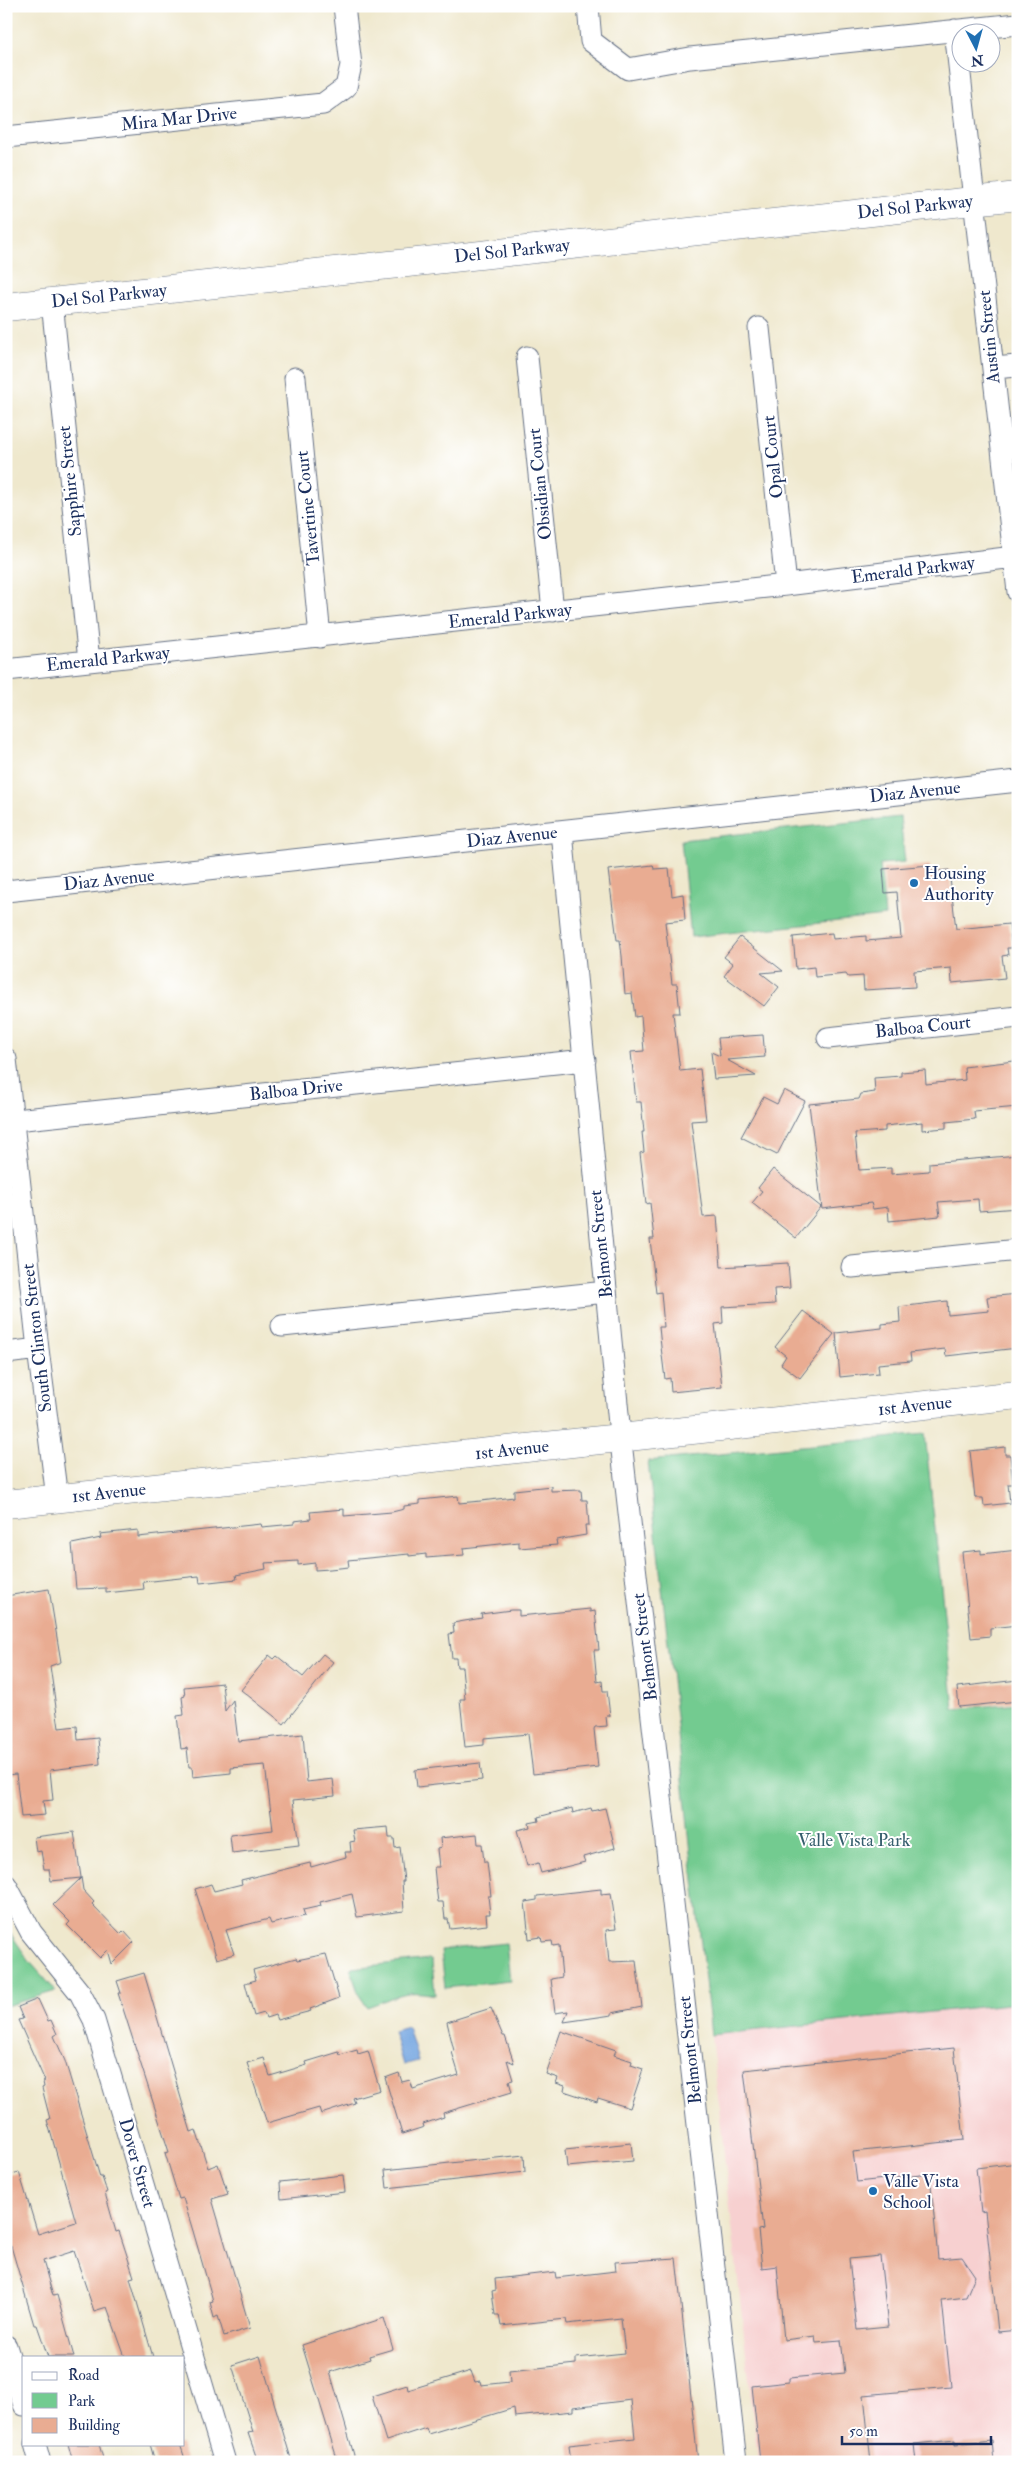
<svg xmlns="http://www.w3.org/2000/svg" width="1024" height="2468" font-family="'IM FELL Double Pica',serif">
  <style>
    .built { fill: #f7d0d0 }
    .green { fill: #73cb90; stroke: #477d77 }
    .water { fill: #77a7e1; stroke: #496ba0 }
    .building { fill: #e9ac92; fill-rule: evenodd }
    .lines { fill: none; stroke-linecap: round; stroke-linejoin: round }
    .street-casing { stroke: #657085; stroke-width: 23 }
    .secondary-casing { stroke: #657085; stroke-width: 29 }
    .street { stroke: #fff; stroke-width: 21 }
    .secondary { stroke: #fff; stroke-width: 28 }
    .poi-dot { fill: #1f6fb2; stroke: #fff; stroke-width: 2 }
    .labels { text-anchor: middle; dominant-baseline: central; stroke-width: 4; stroke-linejoin: round; paint-order: stroke }
    .street-label { font-size: 18px; fill: #1b2f5e; stroke: #fff }
    .poi-label { font-size: 18px; fill: #1b2f5e; stroke: #fff; text-anchor: start }
    .park-label { font-size: 18px; fill: #355e6d; stroke: #fff }
  </style>
  <rect width="100%" height="100%" fill="#fff"/>
  <filter id="ink" filterUnits="userSpaceOnUse"><feTurbulence type="fractalNoise" baseFrequency=".02" numOctaves="2"/><feDisplacementMap in="SourceGraphic" scale="10" xChannelSelector="R" yChannelSelector="G"/><feConvolveMatrix kernelMatrix="1 2 1 2 8 2 1 2 1" color-interpolation-filters="sRGB"/></filter>
  <filter id="wash" filterUnits="userSpaceOnUse"><feTurbulence type="fractalNoise" baseFrequency=".0096" numOctaves="4" result="noise"/><feDisplacementMap in="SourceGraphic" scale="20" xChannelSelector="R" yChannelSelector="G"/><feGaussianBlur stdDeviation="1.12" result="paint"/><feColorMatrix in="noise" values="0 0 0 0 0 0 0 0 0 0 0 0 0 0 0 0 0 1.4 0 .05"/><feComposite in="paint" operator="in"/></filter>
  <g filter="url(#wash)">
    <rect width="100%" height="100%" fill="#efe8cd"/>
    <!-- built -->
    <path class="built" d="M1018,2003V2462H758L711,2035Z"/>
    <!-- green -->
    <path class="green" d="M900,817L905,862L880,864L885,916L691,937L681,840Z
      M925,1434L954,1709L1018,1703V2003L711,2035L648,1461Z
      M6,1927L30,1962L56,1991L6,2006Z
      M506,1943L510,1981L445,1988L441,1950Z
      M429,1959L432,1961L435,1995C402,1988 395,1998 367,2007L359,1995L351,1971L352,1968Z"/>
    <!-- water -->
    <path class="water" d="M408,2027L418,2061L403,2065L393,2031Z"/>
    <g id="blocks">
      <!-- building -->
      <path class="building" d="M653,865L654,869L669,868L672,896L683,894L685,920L665,922L672,984H677L680,1013H673L680,1071L700,1069L706,1120L691,1121L703,1217L717,1216L721,1267L788,1263L790,1288L774,1289L775,1304L722,1307L723,1323L715,1324L722,1387L671,1392L670,1378L665,1379L661,1347L659,1327H664L661,1292L656,1293L650,1239H654L650,1203L646,1204L640,1153L644,1152L642,1132H644L641,1102H636L631,1052L644,1051L641,1016L635,1017L632,993L625,994L622,956L620,940H617L608,870Z
        M930,865V872L949,870L956,929L1009,924L1012,948H1007L1008,955L1002,956L1005,978L952,983L951,968L914,971L915,987L864,990L863,976L848,977L846,974L815,977L814,967L796,969L793,937L832,933L833,939L866,936V941L901,938L897,892L885,893L883,869Z
        M740,937L783,971L761,973L779,987L764,1006L724,976L733,964L724,957Z
        M763,1035L765,1057L727,1060L756,1076L714,1079L711,1052L720,1056L718,1038Z
        M1014,1061L1018,1076V1107L974,1111L975,1119L946,1122V1128L922,1130V1122L885,1126V1131L855,1133L859,1170L891,1168V1174L929,1171V1163L1018,1155V1208L979,1211L978,1199L938,1202L940,1216L889,1221L888,1207L873,1209L871,1203L822,1209L809,1104L859,1099L861,1094L875,1092L874,1078L901,1076V1072L925,1070L926,1084L965,1080L964,1067Z
        M784,1090L805,1101L777,1155L741,1137L763,1097L777,1104Z
        M773,1169L821,1207L796,1238L752,1203L762,1191L758,1188Z
        M1018,1294V1348L946,1356L945,1349L910,1353L911,1361L878,1364L879,1373L840,1377L836,1333L882,1328V1324L900,1322L899,1307L947,1301L948,1315L989,1311L987,1297Z
        M803,1311L834,1334L800,1378L781,1364L786,1356L775,1347Z
        M1005,1447V1455H1010L1013,1484H1008L1010,1503L984,1506L983,1498H975L970,1451Z
        M551,1486V1491L581,1490L582,1500H587L589,1525H585L586,1535L556,1540L557,1545L519,1548V1542L463,1548L464,1555L426,1558V1554L409,1556V1554L348,1560L349,1567L330,1569L315,1570V1563L298,1565V1561L265,1563L266,1569L236,1575L237,1579L200,1583L199,1576L143,1582L144,1589L106,1593V1588L76,1589L72,1544L101,1538L100,1534L138,1530V1537L261,1524L262,1527L294,1524V1521L311,1519L310,1512L344,1509V1516L392,1512L404,1509V1506L420,1504V1500L458,1496L459,1503L481,1501L514,1497V1490Z
        M981,1550V1554L1018,1550V1625L990,1628V1636L971,1638L962,1552Z
        M49,1589L61,1662L50,1666L59,1728L77,1726L78,1740L98,1738L100,1764L50,1770L53,1800L43,1801L45,1815L21,1817L16,1774L6,1775V1596Z
        M590,1609V1612L595,1611L599,1650H594L597,1682L602,1681L603,1691H607L610,1716H606L607,1726L595,1727L594,1729L598,1767L533,1774L528,1734L484,1738V1745L465,1747L460,1699H465L462,1667H457L456,1658H452L449,1634L454,1633L453,1623L482,1618L481,1614L511,1610H519V1616Z
        M323,1654L333,1662L284,1724L241,1690L269,1655L274,1659L277,1656L303,1677Z
        M1018,1680V1701L959,1707L957,1687Z
        M222,1683L225,1711L233,1700L238,1741L303,1734L307,1782L333,1779L335,1796L293,1800L299,1845L232,1853L230,1835L273,1830L265,1765L231,1768V1773L193,1777L192,1767H189L187,1748L181,1749L177,1716L184,1715L182,1697L185,1696L184,1687Z
        M480,1763L482,1780L417,1787L415,1770Z
        M572,1808L573,1813L591,1808L592,1811L605,1808L615,1848L583,1857L585,1862L541,1873L538,1863L527,1866L517,1830L530,1827L529,1823L539,1821L538,1817Z
        M388,1827L389,1838H394L395,1848L400,1847L404,1881H402L404,1911L357,1917L352,1894L320,1902L321,1906L303,1910L305,1916L271,1924L269,1919L226,1930L234,1954L217,1959L195,1889L211,1884L214,1891L242,1884L241,1880L310,1863L311,1867L346,1857L345,1852H351L350,1842L355,1841L353,1830Z
        M74,1832L83,1890L94,1902L92,1904L121,1934L124,1931L134,1942L112,1964L108,1950L100,1958L67,1925L70,1922L53,1905L81,1878L51,1881L49,1869H44L41,1851L36,1852L34,1837Z
        M477,1834L478,1844H482L484,1862H487L491,1896H488L490,1914H486L487,1925L450,1929L448,1919H445L443,1902H438L436,1887L434,1867H439L437,1849L441,1848L440,1838Z
        M601,1889V1894L611,1893L616,1929L606,1930L609,1962L636,1961L642,2007L612,2013V2015L564,2022L568,2011L555,2013L551,1979L562,1977L559,1945L553,1946L552,1941L542,1942L541,1937L529,1939L525,1902L537,1900V1896Z
        M326,1954L339,1998L310,2009L311,2011L277,2020L275,2015L266,2018L264,2013L254,2016L245,1983L256,1980L253,1970L296,1958L297,1960Z
        M144,1973L191,2132L196,2130L208,2168L218,2164L228,2194L212,2199L250,2328L224,2336L218,2316L214,2318L210,2302L213,2301L210,2290L193,2231L183,2198L179,2199L165,2153L169,2152L118,1993H121L117,1981Z
        M38,1999L48,2021L51,2020L57,2034L54,2036L65,2061L100,2177H102L107,2192L105,2193L116,2232L119,2231L134,2277L130,2278L153,2357H125L107,2307L94,2311L74,2251L43,2261L53,2296L57,2295L74,2357H48L37,2325H34L11,2246L6,2247V2176L19,2172L38,2234L76,2222L47,2120L50,2119L42,2088L44,2087L43,2082L45,2081L18,2020L23,2019L18,2007Z
        M491,2008L503,2036H505L514,2063L507,2060L513,2080L509,2081L512,2092L443,2113L444,2117L423,2124L424,2127L402,2134L385,2078L399,2073L402,2082L410,2080L413,2089L459,2075L452,2052L454,2051L447,2022Z
        M561,2031L616,2050L614,2055L632,2061L631,2065L643,2069L630,2108L598,2098L597,2102L564,2091L565,2086L556,2083L558,2078L546,2074Z
        M954,2048L964,2140L853,2152L857,2182L930,2174L938,2259L962,2257L975,2276L966,2297L942,2300L951,2387L864,2395L871,2462H760L752,2386L789,2382V2378L845,2373L841,2340L816,2342L815,2336L784,2340L777,2266L762,2268L758,2230L763,2229L744,2070ZM880,2256L888,2327L857,2330L849,2259Z
        M357,2050L358,2054L368,2051L380,2090L353,2098L355,2103L321,2114L319,2108L267,2123L247,2063L264,2058L270,2076L307,2065L306,2062L339,2052L340,2055Z
        M631,2143L633,2161L567,2167L565,2150Z
        M524,2155L525,2172L387,2188L385,2170Z
        M1018,2163V2330L998,2332L985,2211L981,2212L976,2168Z
        M343,2175L345,2192L281,2199L280,2182Z
        M676,2258L698,2462H571L569,2445L635,2438L631,2400L573,2407V2411L515,2417L514,2408L428,2434L426,2428L386,2441L372,2396L407,2385L408,2390L471,2371L475,2382L480,2381L481,2385L510,2382L509,2371L576,2364V2358L625,2353L621,2318L567,2324L566,2319L501,2326L499,2315H495L492,2291L496,2290L495,2279L555,2272L556,2278L616,2271L615,2262Z
        M384,2318L393,2349L369,2356L370,2359L330,2372L356,2462H338L302,2345Z
        M260,2356L292,2462H258L248,2433L253,2432L232,2365Z
        M955,2440V2445L992,2441L994,2462H916L914,2444Z
        M68,2444H99L104,2462H73Z
        M150,2444H180L186,2462H155Z"/>
    </g>
  </g>
  <g filter="url(#ink)">
    <use href="#blocks" fill-opacity="0" stroke="#657085" stroke-width="1"/>
    <g class="lines">
      <!-- street casing -->
      <g class="street-casing">
        <path id="street" d="M588,6L591,41L628,69L690,58L1018,24
          M955,30L1018,592
          M6,137L323,104L346,87L351,65L344,6
          M52,302L89,661
          M759,328L786,585
          M527,357L553,611
          M993,368L1018,366
          M295,378L320,637
          M6,670L786,585L1014,557
          M562,832L619,1424L736,2462
          M6,891L1018,781
          M828,1038L1018,1017
          M6,1059L38,1349L57,1498
          M6,1121L585,1060
          M852,1267L1018,1250
          M282,1326L606,1292
          M6,1353L38,1349
          M6,1885L31,1932L80,1993L94,2020L225,2462
          M6,2346L24,2405
          M35,2444L40,2462"/>
      </g>
      <!-- secondary casing -->
      <g class="secondary-casing">
        <path id="secondary" d="M6,307L1018,196
          M6,1504L1018,1395"/>
      </g>
      <!-- street -->
      <use href="#street" class="street"/>
      <!-- secondary -->
      <use href="#secondary" class="secondary"/>
    </g>
  </g>
  <!-- markers -->
  <g class="poi-dot">
    <circle cx="914" cy="883" r="5"/>
    <circle cx="873" cy="2191" r="5"/>
  </g>
  <g class="labels">
    <!-- street labels -->
    <g class="street-label">
      <text transform="translate(179 119) rotate(-6)">Mira Mar Drive</text>
      <text transform="translate(915 207) rotate(-6)">Del Sol Parkway</text>
      <text transform="translate(512 251) rotate(-6)">Del Sol Parkway</text>
      <text transform="translate(109 296) rotate(-6)">Del Sol Parkway</text>
      <text transform="translate(989 337) rotate(-96)">Austin Street</text>
      <text transform="translate(773 457) rotate(-96)">Opal Court</text>
      <text transform="translate(70 481) rotate(-96)">Sapphire Street</text>
      <text transform="translate(540 484) rotate(-96)">Obsidian Court</text>
      <text transform="translate(308 508) rotate(-96)">Tavertine Court</text>
      <text transform="translate(913 570) rotate(-7)">Emerald Parkway</text>
      <text transform="translate(510 616) rotate(-6)">Emerald Parkway</text>
      <text transform="translate(108 659) rotate(-6)">Emerald Parkway</text>
      <text transform="translate(915 792) rotate(-6)">Diaz Avenue</text>
      <text transform="translate(512 837) rotate(-6)">Diaz Avenue</text>
      <text transform="translate(109 880) rotate(-6)">Diaz Avenue</text>
      <text transform="translate(923 1027) rotate(-6)">Balboa Court</text>
      <text transform="translate(296 1090) rotate(-6)">Balboa Drive</text>
      <text transform="translate(601 1244) rotate(-96)">Belmont Street</text>
      <text transform="translate(37 1338) rotate(-97)">South Clinton Street</text>
      <text transform="translate(915 1406) rotate(-6)">1st Avenue</text>
      <text transform="translate(512 1450) rotate(-6)">1st Avenue</text>
      <text transform="translate(109 1493) rotate(-6)">1st Avenue</text>
      <text transform="translate(645 1647) rotate(-97)">Belmont Street</text>
      <text transform="translate(690 2050) rotate(-96)">Belmont Street</text>
      <text transform="translate(137 2163) rotate(74)">Dover Street</text>
    </g>
    <!-- poi labels -->
    <g class="poi-label">
      <text x="924" y="873">Housing<tspan x="924" dy="21">Authority</tspan></text>
      <text x="883" y="2181">Valle Vista<tspan x="883" dy="21">School</tspan></text>
    </g>
    <!-- park labels -->
    <g class="park-label">
      <text x="854" y="1840">Valle Vista Park</text>
    </g>
  </g>
  <!-- margin -->
  <rect width="1024" height="2468" fill="none" stroke="#fff" stroke-width="25"/>
  <!-- legend -->
  <rect x="22" y="2356" width="162" height="90" fill="#ffffff" stroke="#a4acbf"/>
  <rect x="32" y="2372" width="25" height="8" fill="#ffffff" stroke="#a4acbf"/>
  <text x="68" y="2380" font-size="15" fill="#1b2f5e">Road</text>
  <rect x="32" y="2393" width="25" height="15" fill="#73cb90" stroke="#a4acbf"/>
  <text x="68" y="2406" font-size="15" fill="#1b2f5e">Park</text>
  <rect x="32" y="2418" width="25" height="15" fill="#e9ac92" stroke="#a4acbf"/>
  <text x="68" y="2430" font-size="15" fill="#1b2f5e">Building</text>
  <!-- north arrow -->
  <g transform="translate(976 48) rotate(174)"><circle r="24" fill="#ffffff" stroke="#a4acbf"/>
  <path d="M0-4L9 19L0 12L-9 19Z" fill="#1f6fb2"/>
  <text y="-8" font-size="14" font-weight="bold" text-anchor="middle" fill="#1b2f5e">N</text>
  </g>
  <!-- scale -->
  <path d="M842 2436v8h149v-8" fill="none" stroke="#1b2f5e" stroke-width="2.5"/>
  <text x="849" y="2436" font-size="15" fill="#1b2f5e" stroke="#ffffff" stroke-width="4" paint-order="stroke">50 m</text>
</svg>
